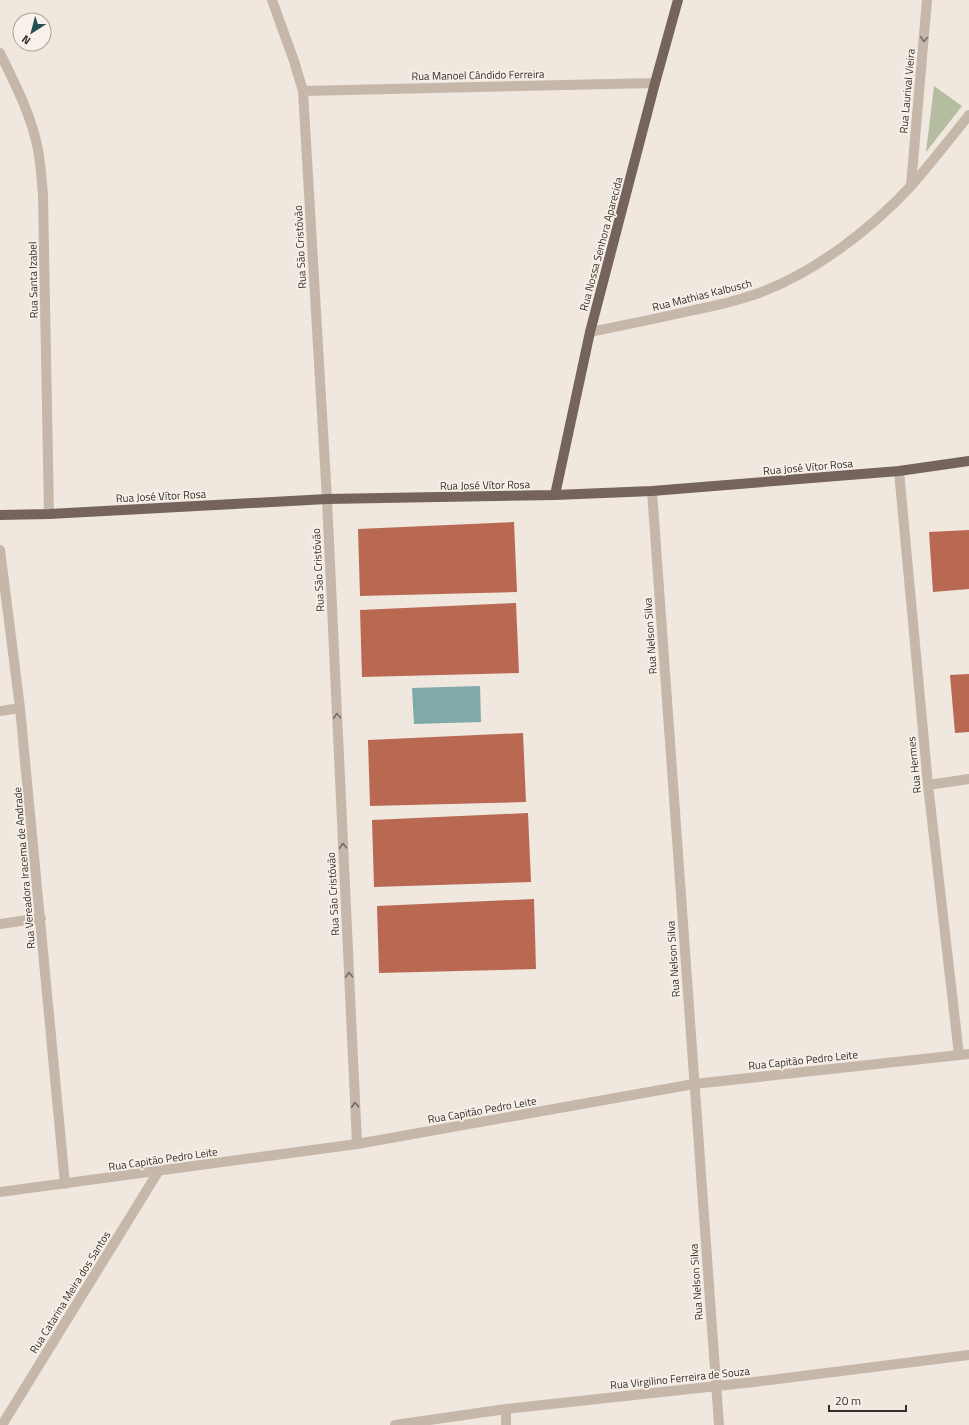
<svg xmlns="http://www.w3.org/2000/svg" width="969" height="1425" font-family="'Titillium Web',sans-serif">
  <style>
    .green { fill: #b4bd9f }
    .water { fill: #80a9aa }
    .building { fill: #b96952 }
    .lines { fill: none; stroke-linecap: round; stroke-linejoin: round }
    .minor { stroke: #c6b7ab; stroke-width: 10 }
    .major { stroke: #75645c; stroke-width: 10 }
    .oneway { stroke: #766b64 }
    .labels { text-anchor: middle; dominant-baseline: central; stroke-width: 3.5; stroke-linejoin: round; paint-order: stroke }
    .street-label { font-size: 11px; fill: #352d29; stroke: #f8f1e9 }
  </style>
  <rect width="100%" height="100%" fill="#f0e7de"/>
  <!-- green -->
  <path class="green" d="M934,86L962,106L926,152Z"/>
  <!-- water -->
  <path class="water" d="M480,686L481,722L414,724L412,688Z"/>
  <!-- building -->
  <path class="building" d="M514,522L517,592L360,596L358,529Z
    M969,530V589L933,592L929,532Z
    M516,603L519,673L362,677L360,610Z
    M969,674V732L955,733L950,675Z
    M523,733L526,802L370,806L368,740Z
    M528,813L531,882L374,887L372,820Z
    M534,899L536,969L379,973L377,906Z"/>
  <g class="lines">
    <!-- minor -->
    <path class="minor" d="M272,0L294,61L303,91L327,499L357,1144
      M0,53C15,84 32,116 38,150C41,166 42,181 43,196L49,514
      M303,91L655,83
      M911,185L927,0
      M590,332C625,325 659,318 694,310C715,306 736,301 756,294C813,274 870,230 911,186C931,163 950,139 969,115
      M899,471L928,785L959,1055
      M652,491L719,1425
      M0,550L20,708L65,1184
      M0,711L20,708
      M928,785L969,779
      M0,924L41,918
      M0,1192L357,1144L694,1084L969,1054
      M2,1425L158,1172
      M395,1425L506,1409L754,1382L969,1355
      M506,1425V1409"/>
    <!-- major -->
    <path class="major" d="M555,495L590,332L655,83L678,0
      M0,515L49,514L327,499L555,495L652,491L899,471L969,461"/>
  </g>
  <!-- one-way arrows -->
  <defs><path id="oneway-chevron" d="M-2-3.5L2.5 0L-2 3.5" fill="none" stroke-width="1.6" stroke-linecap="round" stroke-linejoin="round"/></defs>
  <g class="oneway">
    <use href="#oneway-chevron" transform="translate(924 39) rotate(95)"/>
    <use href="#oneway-chevron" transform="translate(337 716) rotate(-93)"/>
    <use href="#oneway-chevron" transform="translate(343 846) rotate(-93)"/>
    <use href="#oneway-chevron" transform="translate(349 975) rotate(-93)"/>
    <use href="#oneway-chevron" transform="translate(355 1105) rotate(-93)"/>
  </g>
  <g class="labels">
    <!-- street labels -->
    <g class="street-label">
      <text transform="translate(478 75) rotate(-1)">Rua Manoel Cândido Ferreira</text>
      <text transform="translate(907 91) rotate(-85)">Rua Laurival Vieira</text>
      <text transform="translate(601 244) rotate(-75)">Rua Nossa Senhora Aparecida</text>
      <text transform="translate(300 247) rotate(-93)">Rua São Cristóvão</text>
      <text transform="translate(33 280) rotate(-91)">Rua Santa Izabel</text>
      <text transform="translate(702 295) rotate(-14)">Rua Mathias Kalbusch</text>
      <text transform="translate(808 467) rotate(-5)">Rua José Vítor Rosa</text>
      <text transform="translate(485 485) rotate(-1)">Rua José Vítor Rosa</text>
      <text transform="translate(161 496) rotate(-3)">Rua José Vítor Rosa</text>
      <text transform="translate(318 570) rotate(-93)">Rua São Cristóvão</text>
      <text transform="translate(650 636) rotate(-94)">Rua Nelson Silva</text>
      <text transform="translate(914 765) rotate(-96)">Rua Hermes</text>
      <text transform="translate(24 868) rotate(-95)">Rua Vereadora Iracema de Andrade</text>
      <text transform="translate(333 894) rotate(-93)">Rua São Cristóvão</text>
      <text transform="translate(673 959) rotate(-94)">Rua Nelson Silva</text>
      <text transform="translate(803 1060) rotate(-6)">Rua Capitão Pedro Leite</text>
      <text transform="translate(482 1110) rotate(-10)">Rua Capitão Pedro Leite</text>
      <text transform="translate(163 1159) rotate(-8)">Rua Capitão Pedro Leite</text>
      <text transform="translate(696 1282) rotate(-94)">Rua Nelson Silva</text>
      <text transform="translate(70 1292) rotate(-58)">Rua Catarina Meira dos Santos</text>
      <text transform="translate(680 1378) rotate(-6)">Rua Virgilino Ferreira de Souza</text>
    </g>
  </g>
  <!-- north arrow -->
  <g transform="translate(32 32) rotate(216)"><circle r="19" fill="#f8f1e9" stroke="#aaa39c"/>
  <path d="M0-3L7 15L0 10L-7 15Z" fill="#235052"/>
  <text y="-6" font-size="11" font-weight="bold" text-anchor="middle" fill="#352d29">N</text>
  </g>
  <!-- scale -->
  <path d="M829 1405v6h77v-6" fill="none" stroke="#352d29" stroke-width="2"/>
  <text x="835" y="1405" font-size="12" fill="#352d29" stroke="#f8f1e9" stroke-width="3" paint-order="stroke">20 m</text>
</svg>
